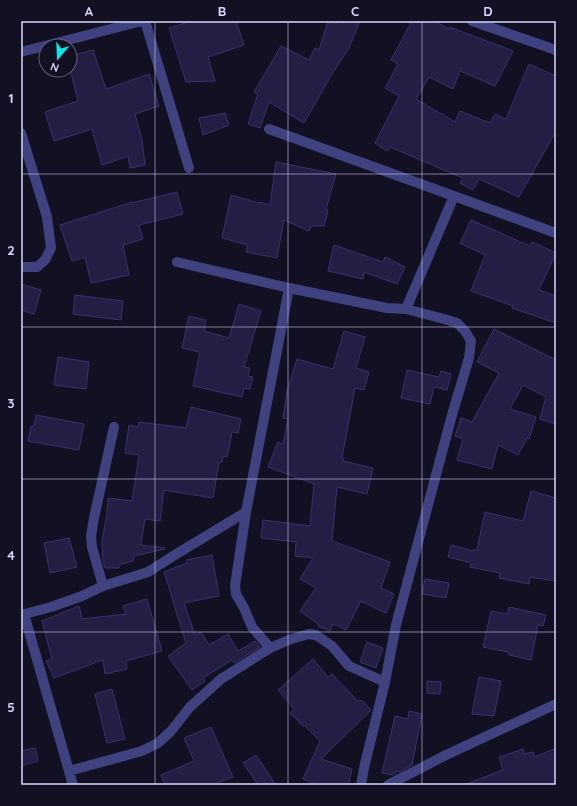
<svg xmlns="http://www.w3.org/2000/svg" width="577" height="806" font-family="Quicksand,sans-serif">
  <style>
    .building { fill: #231e43; stroke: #39326d }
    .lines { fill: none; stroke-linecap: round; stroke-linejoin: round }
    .minor { stroke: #3f427f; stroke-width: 10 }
    .grid { fill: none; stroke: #d8d7fc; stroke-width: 1; stroke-opacity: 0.55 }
    .neatline { fill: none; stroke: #d8d7fc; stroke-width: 1.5 }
    .grid-label { font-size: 13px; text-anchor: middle; font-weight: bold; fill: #d8d7fc }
  </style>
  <rect width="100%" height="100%" fill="#121124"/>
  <!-- building -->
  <path class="building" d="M192,21H236L244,45L208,57L215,81L186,82L169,28Z
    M328,21L337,24L339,21H360L349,48L332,74L304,123L269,102L260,128L248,124L258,94L254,92L281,46L309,60L315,48L319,50Z
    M412,21H434L449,29L450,27L513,51L495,86L460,71L453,89L429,77L416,99L455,122L460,111L490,123L495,114L506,119L529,64L556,76V131L519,197L479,179L473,190L460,183L463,178L390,147L387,151L375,143L399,96L385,88L398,64L391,60Z
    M93,50L106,89L149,74L159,106L135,114L142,140L145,165L130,168L128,156L102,165L92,129L54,141L45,112L78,101L70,69V56Z
    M225,113L229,125L203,135L199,118Z
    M276,162L336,174L326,209L328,210L324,226H311L309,231L284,220L277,258L246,252L248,245L222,238L231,195L259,203V202L270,205Z
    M177,192L183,214L139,225L143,239L123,245L129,275L91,283L85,257L72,261L60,225L132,202V203Z
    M471,220L530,246L532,242L556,253L539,290L556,296V323L512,308L513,306L471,291L485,255L460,243Z
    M334,245L383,262L385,257L405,267L397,284L364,272L363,279L328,271Z
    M21,284L41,290L34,314L21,310Z
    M75,295L123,301L121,320L73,314Z
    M239,304L261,311L244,367L250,368L248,376L253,377L250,389L244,388L242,397L193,386L200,352L182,348L189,316L206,320L204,331L229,338Z
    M494,329L556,360V424L540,419L546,397L523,385L510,409L536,417L529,439L527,438L518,455L498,445L492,469L457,460L463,439L455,436L461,418L472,422L499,373L477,362Z
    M344,331L365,337L356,368L369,372L364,390L355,388L342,458H343V461L373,468L367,494L337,487L332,541L390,562L381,588L394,594L386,613L361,601L346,630L333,624L330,631L318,626V624L300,611L316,588L300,579L313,558L295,556L296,542L261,538L263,520L310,526L314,484L268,467L278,442L283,444L288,419L283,418L287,391L297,359L333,369Z
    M58,357L89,362L86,389L54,385Z
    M407,370L439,377L441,371L451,374L447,390L434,387L430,404L401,398Z
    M191,407L241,419L238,433L232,432L227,457L223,456L222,462H219L213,498L164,490L160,521L145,519L141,545L165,548V549L134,556L133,561L119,565V568H105L103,561L102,541L107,514L108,498L132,501L139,455L125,453L129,425L138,427L139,422L186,428Z
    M36,415L84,424L79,450L28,441L31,426H34Z
    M531,491L556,498V581L530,577L529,584L499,578L500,573L470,567L471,563L448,557L451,545L473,551V550H477L485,512L523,521Z
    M69,538L77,567L50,573L44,543Z
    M212,555L219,596L184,603L195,635L201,632L209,645L228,634L238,651L255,641L260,647L234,663L232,660L203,678L205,681L192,690L168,656L186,643L164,572L187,563V560Z
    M425,579L449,583L446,598L422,594Z
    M147,599L162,651L126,661L127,669L105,674L103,660L54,678L46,661L52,659L42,621L79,606L82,619L126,614L123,606Z
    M509,607L546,615L543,626L538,625L531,660L509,655L508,652L483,647L491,611L507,614Z
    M367,642L383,648L376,668L360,662Z
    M313,659L328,677L332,674L355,698V700L363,701L371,710L321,759L352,769L348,785H318L303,779L320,741L304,725L303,726L290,713L294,709L278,690Z
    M479,677L501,681L494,716L472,714Z
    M427,681L441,682L440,694L427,693Z
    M112,689L125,739L107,743L95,694Z
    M409,711L422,714L412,765L400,772L396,771L395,774L393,775L382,773L395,716L408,719Z
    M211,727L233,777L213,785H165L161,775L194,761L184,738Z
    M35,748L38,761L21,766V751Z
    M556,748V782L549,785H467L466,784L503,770L499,757L523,749L524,754L533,752L535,757Z
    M256,755L276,785H258L243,763Z"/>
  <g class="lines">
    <!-- minor -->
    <path class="minor" d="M145,21L189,168
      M472,21L556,50
      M21,52L142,21
      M269,129L556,233
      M21,133L47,217L51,248L45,260L37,267H21
      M177,262L289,288L387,308L406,309L444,319L457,323L465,331L471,341L469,358L452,415L396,625L385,682L364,768L361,785
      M406,309L454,196
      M103,586L92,547L91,536L94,518L114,427
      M24,614L73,785
      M21,615L51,607L82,596L103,586L148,572L178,553L246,512
      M270,648L252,627L244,608L236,594L235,586L246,512L289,288
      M69,771L142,751L158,743L171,731L190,707L221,679L270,648L291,639L309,634L316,635L332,646L349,666L385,682
      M388,785L446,755L556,704"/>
  </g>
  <!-- grid -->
  <path class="grid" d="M155,21V785M288,21V785M422,21V785M21,174H556M21,327H556M21,479H556M21,632H556"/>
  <!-- border -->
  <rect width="577" height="806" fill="none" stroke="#121124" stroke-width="44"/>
  <!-- north arrow -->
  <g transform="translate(58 58) rotate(199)"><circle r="19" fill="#121124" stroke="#61607a"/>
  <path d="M0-3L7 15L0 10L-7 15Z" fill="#13e6eb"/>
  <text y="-6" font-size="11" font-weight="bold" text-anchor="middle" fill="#d8d7fc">N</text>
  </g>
  <rect x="22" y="22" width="533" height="762" class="neatline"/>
  <g class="grid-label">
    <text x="89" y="16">A</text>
    <text x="222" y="16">B</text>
    <text x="355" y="16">C</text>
    <text x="488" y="16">D</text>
    <text x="11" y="103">1</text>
    <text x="11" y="255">2</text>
    <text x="11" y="408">3</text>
    <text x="11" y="560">4</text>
    <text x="11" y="712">5</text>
  </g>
</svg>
